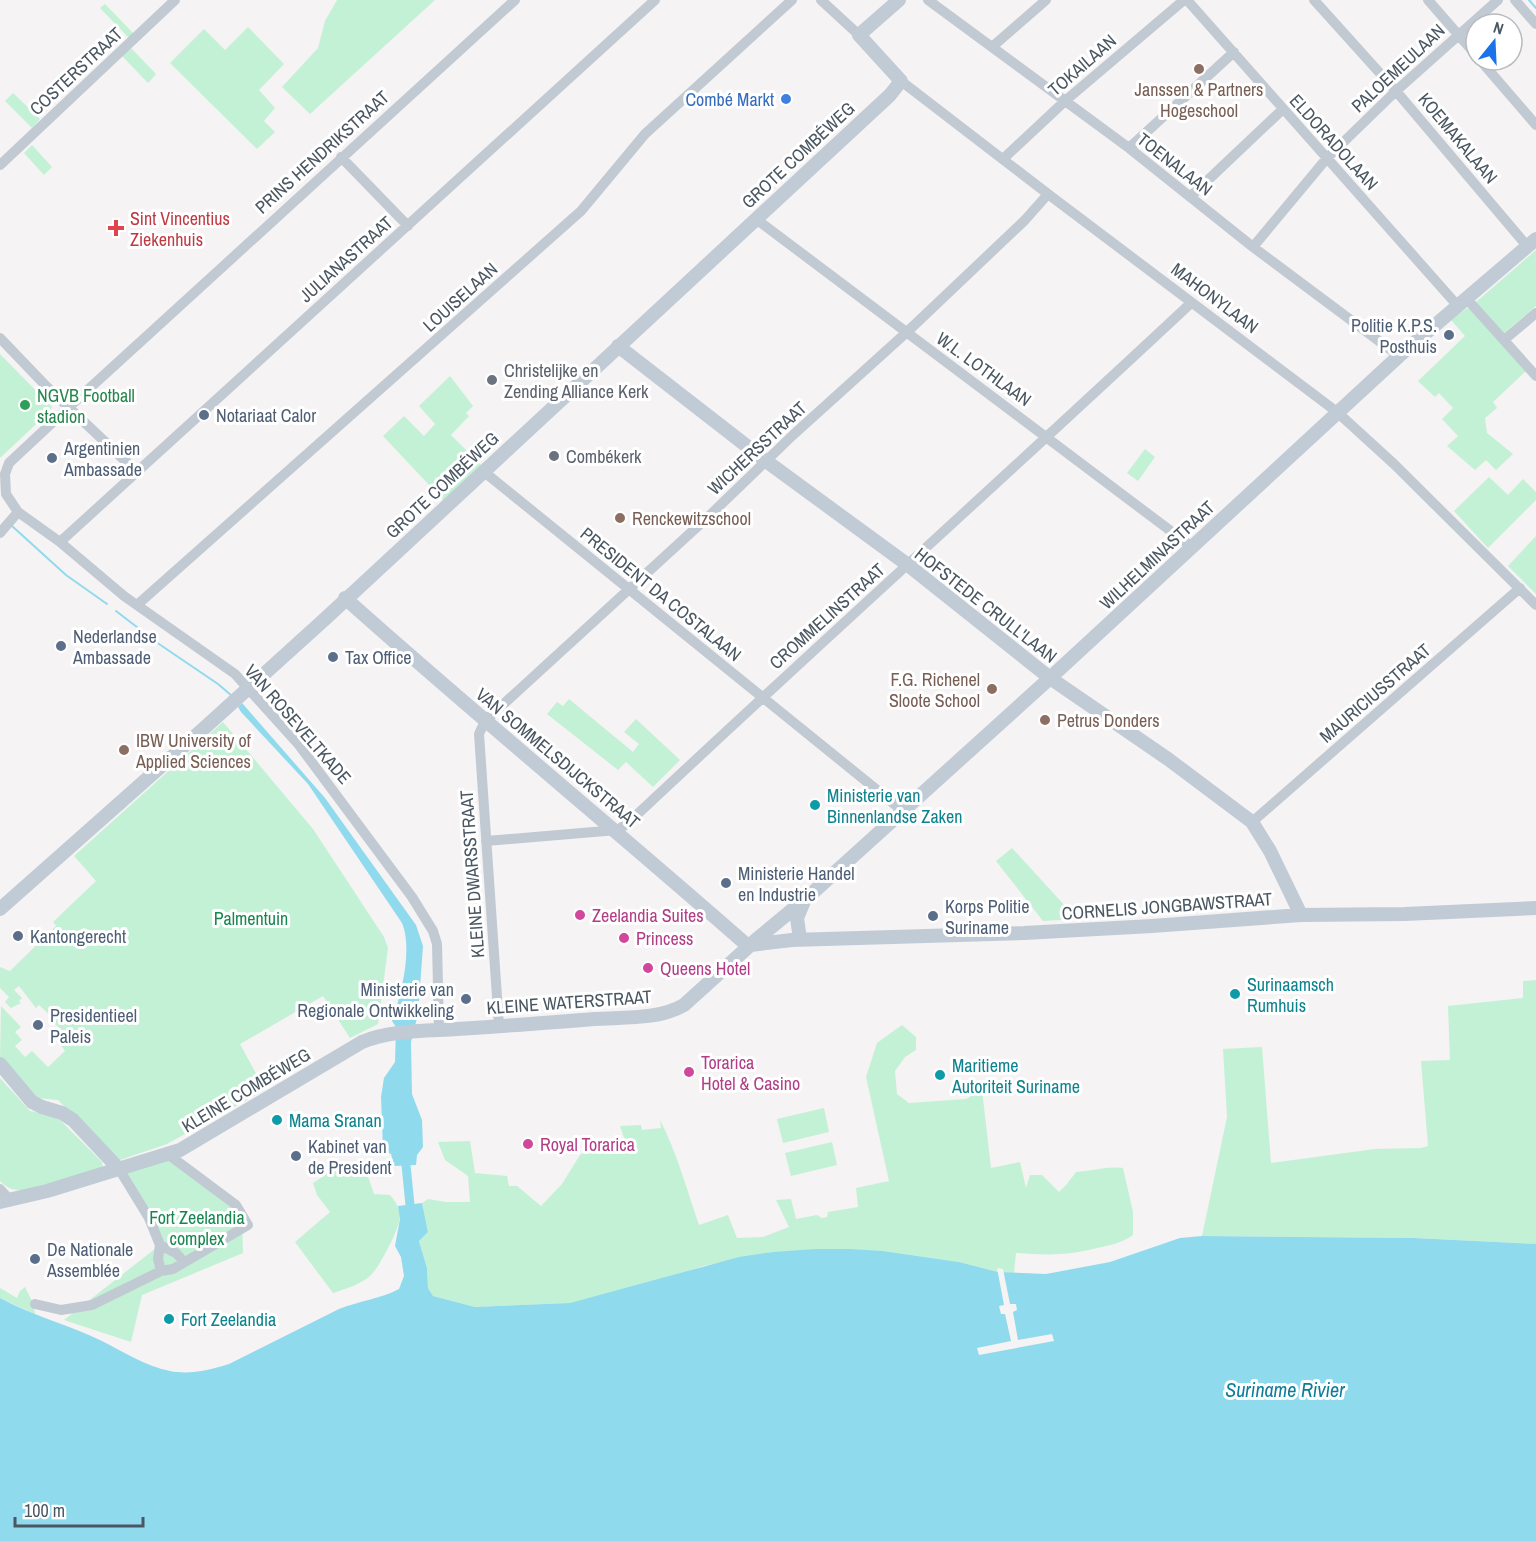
<svg xmlns="http://www.w3.org/2000/svg" width="1536" height="1541" font-family="'Archivo Narrow',sans-serif">
  <style>
    .green { fill: #c3f1d5 }
    .water { fill: #90daee }
    .pier { fill: #f5f3f3 }
    .lines { fill: none; stroke-linecap: round; stroke-linejoin: round }
    .stream { stroke: #90daee; stroke-width: 2 }
    .canal { stroke: #90daee; stroke-width: 9 }
    .street { stroke: #c1cad2; stroke-width: 10 }
    .secondary { stroke: #c1cbd6; stroke-width: 14 }
    .education-dot { fill: #8d6e63; stroke: #fff; stroke-width: 2 }
    .shop-dot { fill: #3f7fe0; stroke: #fff; stroke-width: 2 }
    .health-dot { fill: #e0444e; stroke: #fff; stroke-width: 2 }
    .service-dot { fill: #5c6f8a; stroke: #fff; stroke-width: 2 }
    .worship-dot { fill: #6b7280; stroke: #fff; stroke-width: 2 }
    .leisure-dot { fill: #2e9e5b; stroke: #fff; stroke-width: 2 }
    .culture-dot { fill: #0f9aa8; stroke: #fff; stroke-width: 2 }
    .hotel-dot { fill: #d1479c; stroke: #fff; stroke-width: 2 }
    .labels { text-anchor: middle; dominant-baseline: central; stroke-width: 6; stroke-linejoin: round; paint-order: stroke }
    .street-label { font-size: 18px; fill: #4a5661; stroke: #fff }
    .education-label { font-size: 18px; fill: #785e54; stroke: #fff; text-anchor: start }
    .shop-label { font-size: 18px; fill: #366cbe; stroke: #fff; text-anchor: end }
    .health-label { font-size: 18px; fill: #be3a42; stroke: #fff; text-anchor: start }
    .service-label { font-size: 18px; fill: #4e5e75; stroke: #fff; text-anchor: start }
    .worship-label { font-size: 18px; fill: #5b616d; stroke: #fff; text-anchor: start }
    .leisure-label { font-size: 18px; fill: #27864d; stroke: #fff; text-anchor: start }
    .culture-label { font-size: 18px; fill: #0d838f; stroke: #fff; text-anchor: start }
    .hotel-label { font-size: 18px; fill: #b23c85; stroke: #fff; text-anchor: start }
    .park-label { font-size: 18px; fill: #17864f; stroke: #fff }
    .water-label { font-size: 20px; font-style: italic; fill: #0c7c9b; stroke: #fff }
  </style>
  <rect width="100%" height="100%" fill="#f5f3f3"/>
  <!-- green -->
  <path class="green" d="M337,0H435L310,114L282,87L318,48L325,21Z
    M105,4L134,34L129,38L100,8Z
    M248,27L284,64L259,90L275,108L264,121L275,132L257,149L170,63L204,29L225,50Z
    M131,48L156,74L148,83L122,56Z
    M13,93L40,119L32,128L5,101Z
    M32,145L52,167L44,175L24,153Z
    M1536,250V306L1503,334L1476,302Z
    M1467,308L1472,310L1526,371L1493,402L1497,408L1485,418L1487,433L1513,454L1496,470L1486,460L1475,470L1447,446L1458,436L1442,419L1453,408L1439,393L1435,397L1418,381L1465,336L1451,320Z
    M0,354L52,407L49,412L0,458Z
    M450,376L473,406L466,413L469,416L451,435L483,467L445,502L383,436L404,416L424,436L435,424L419,406Z
    M1145,449L1155,457L1138,481L1127,473Z
    M1489,477L1508,495L1523,479L1536,492V500L1488,548L1454,511Z
    M1536,536V594L1508,566Z
    M569,699L633,752L639,744L624,732L636,719L680,760L653,787L626,762L618,770L547,714L557,702L563,706Z
    M223,722L313,829L384,937L388,948L378,1024L350,1038L323,996L240,1044L265,1090L167,1144L117,1161L58,1100L37,1098L0,1059L1,1006L21,1027L15,1032L22,1040L15,1046L25,1057L32,1051L48,1067L65,1051L60,1044L66,1038V1034L55,1024L56,1021L39,1005L36,1008L19,986L14,990L22,998L19,1001L21,1003L11,1008L5,1002L9,997L0,988V967L10,971L56,926L53,922L96,881L74,856Z
    M1012,848L1077,919L1043,921L996,861Z
    M1536,980V1244L1414,1238L1202,1236L1227,1117L1223,1049L1262,1047L1271,1163L1375,1149L1421,1148L1428,1146L1421,1061L1450,1060L1448,1006L1523,998V981Z
    M902,1025L916,1037V1050L905,1057L895,1071L897,1094L909,1103L966,1099L982,1090L991,1168L1020,1162L1026,1188L1030,1175H1042L1059,1192L1067,1184L1076,1172C1092,1171 1107,1166 1123,1168L1133,1212V1235C1122,1243 1110,1245 1097,1248C1065,1256 1048,1255 1016,1253L1014,1273L998,1272L959,1262L883,1251L773,1252L703,1266L669,1278L570,1303L475,1307L433,1296L428,1288L427,1268L419,1241L428,1232L422,1203L428,1199L446,1202H470L468,1176L445,1160L438,1142L470,1141L475,1173L507,1176L509,1186H517L541,1206L562,1184L580,1155L593,1147L626,1144L620,1126L641,1125L642,1130L661,1128L660,1120C677,1153 687,1190 699,1225L728,1215L737,1238L763,1237L789,1227L776,1200L791,1199L796,1219L817,1215L822,1218L827,1217L828,1212L858,1207L856,1188L889,1181L866,1077L877,1043Z
    M0,1078L30,1111L51,1115L61,1121L102,1162L103,1168L99,1170L24,1190C14,1191 7,1188 0,1181Z
    M824,1108L829,1132L783,1143L777,1119Z
    M832,1142L837,1165L791,1176L785,1153Z
    M169,1155L242,1217L243,1253L142,1295L131,1342L64,1320L160,1245L119,1169Z
    M346,1162L364,1165L374,1194L390,1195C396,1202 399,1207 400,1216C400,1228 380,1266 371,1275C362,1284 345,1289 333,1293L295,1242L330,1212L317,1195L313,1183Z
    M25,1287L33,1303L35,1314L0,1298V1288L17,1298L20,1291Z"/>
  <!-- water -->
  <path class="water" d="M242,703L325,798L416,925L423,946L418,1014L411,1042L412,1094L422,1120L423,1147L417,1155L416,1165L394,1166L391,1154L383,1150L381,1097L384,1078L395,1062L396,1027L392,1021C401,995 413,949 402,923L308,784L241,712L238,707Z
    M422,1203L428,1232L419,1241L427,1268L428,1288L433,1296L475,1307L570,1303L739,1257L773,1252L816,1249H849L883,1251L959,1262L998,1272L1046,1274L1110,1262L1180,1238L1202,1236L1414,1238L1536,1244V1541H0V1298C33,1316 69,1325 102,1341C124,1352 145,1366 170,1371C190,1375 209,1370 229,1364L339,1309C359,1301 380,1299 399,1289L404,1276L401,1257L395,1246L400,1219L398,1206Z"/>
  <!-- pier -->
  <path class="pier" d="M997,1268L1003,1269L1010,1304H1016L1017,1310L1013,1312L1018,1340L1052,1334L1054,1341L979,1355L977,1348L1011,1341L1005,1314H1001L999,1306L1004,1305Z"/>
  <g class="lines">
    <!-- stream -->
    <path class="stream" d="M1529,0L1536,8
      M12,526L66,575L107,604
      M116,611L159,644L218,684L232,696"/>
    <!-- canal -->
    <path class="canal" d="M406,1165L410,1205"/>
    <!-- street -->
    <path class="street" d="M821,0L859,35
      M928,0L1129,148L1253,247L1399,356
      M1187,0L1457,305
      M1314,0L1396,91L1527,246
      M1428,0L1476,55
      M1515,0L1536,24
      M992,47L1046,0
      M1480,60L1536,125
      M901,81L1048,194L1337,412L1394,464L1536,605
      M1129,148L1234,52
      M341,157L408,226
      M1003,159L1065,101L1184,0
      M0,165L175,0
      M1190,197L1283,109
      M756,219L1192,547
      M1253,247L1327,158L1396,91L1498,0
      M1466,298L1536,376
      M0,338L47,387L137,472
      M1504,340L1536,313
      M483,471L903,811
      M0,533L18,512
      M60,542L655,0
      M137,605L581,211L645,134L792,0
      M1252,822L1520,588
      M486,841L617,830L627,824C813,649 1004,478 1191,303
      M499,1026L479,734L485,721L709,516L793,435L907,332L1025,220L1048,194
      M439,1030L437,944L433,931L412,897L299,745L235,674L124,596L60,542L18,512L6,494L5,474L9,463L69,407L515,0
      M119,1169L149,1218L160,1245L176,1253L184,1262
      M0,1189L10,1200
      M160,1245L158,1259L161,1271
      M35,1304L61,1310L92,1305L161,1271L173,1269L248,1225L236,1205L169,1155"/>
    <!-- secondary -->
    <path class="secondary" d="M618,346L766,461L908,565L1050,678L1168,759L1252,822L1270,851L1301,915
      M345,598C478,717 615,829 748,946
      M0,909L201,731L326,618L890,95L901,81L859,35L899,0
      M800,939L797,918L804,901
      M750,945L792,940L1024,933L1152,926L1301,915L1405,914L1536,908
      M0,1064L32,1102L42,1107L62,1113L73,1120L119,1169
      M0,1202L47,1191L180,1150L362,1042C391,1030 425,1031 457,1029C502,1026 548,1023 594,1019C623,1017 658,1020 684,1005L757,939L809,896L1050,678L1399,356L1536,239"/>
  </g>
  <!-- markers -->
  <g class="education-dot">
    <circle cx="1199" cy="69" r="6"/>
    <circle cx="620" cy="518" r="6"/>
    <circle cx="992" cy="689" r="6"/>
    <circle cx="1045" cy="720" r="6"/>
    <circle cx="124" cy="750" r="6"/>
  </g>
  <circle class="shop-dot" cx="786" cy="99" r="6"/>
  <path class="health-dot" d="M113 219h6v6h6v6h-6v6h-6v-6h-6v-6h6z"/>
  <g class="service-dot">
    <circle cx="1449" cy="335" r="6"/>
    <circle cx="204" cy="415" r="6"/>
    <circle cx="52" cy="458" r="6"/>
    <circle cx="61" cy="646" r="6"/>
    <circle cx="333" cy="657" r="6"/>
    <circle cx="726" cy="883" r="6"/>
    <circle cx="933" cy="916" r="6"/>
    <circle cx="18" cy="936" r="6"/>
    <circle cx="466" cy="999" r="6"/>
    <circle cx="38" cy="1025" r="6"/>
    <circle cx="296" cy="1156" r="6"/>
    <circle cx="35" cy="1259" r="6"/>
  </g>
  <g class="worship-dot">
    <circle cx="492" cy="380" r="6"/>
    <circle cx="554" cy="456" r="6"/>
  </g>
  <circle class="leisure-dot" cx="25" cy="405" r="6"/>
  <g class="culture-dot">
    <circle cx="815" cy="805" r="6"/>
    <circle cx="1235" cy="994" r="6"/>
    <circle cx="940" cy="1075" r="6"/>
    <circle cx="277" cy="1120" r="6"/>
    <circle cx="169" cy="1319" r="6"/>
  </g>
  <g class="hotel-dot">
    <circle cx="580" cy="915" r="6"/>
    <circle cx="624" cy="938" r="6"/>
    <circle cx="648" cy="968" r="6"/>
    <circle cx="689" cy="1072" r="6"/>
    <circle cx="528" cy="1144" r="6"/>
  </g>
  <g class="labels">
    <!-- street labels -->
    <g class="street-label">
      <text transform="translate(1082 65) rotate(-41)">TOKAILAAN</text>
      <text transform="translate(1398 68) rotate(-43)">PALOEMEULAAN</text>
      <text transform="translate(76 71) rotate(-43)">COSTERSTRAAT</text>
      <text transform="translate(1458 138) rotate(50)">KOEMAKALAAN</text>
      <text transform="translate(1334 142) rotate(48)">ELDORADOLAAN</text>
      <text transform="translate(322 152) rotate(-42)">PRINS HENDRIKSTRAAT</text>
      <text transform="translate(798 155) rotate(-43)">GROTE COMBÉWEG</text>
      <text transform="translate(1175 164) rotate(38)">TOENALAAN</text>
      <text transform="translate(346 259) rotate(-42)">JULIANASTRAAT</text>
      <text transform="translate(460 297) rotate(-42)">LOUISELAAN</text>
      <text transform="translate(1215 298) rotate(37)">MAHONYLAAN</text>
      <text transform="translate(984 369) rotate(36)">W.L. LOTHLAAN</text>
      <text transform="translate(757 448) rotate(-43)">WICHERSSTRAAT</text>
      <text transform="translate(442 485) rotate(-43)">GROTE COMBÉWEG</text>
      <text transform="translate(1157 555) rotate(-43)">WILHELMINASTRAAT</text>
      <text transform="translate(661 594) rotate(39)">PRESIDENT DA COSTALAAN</text>
      <text transform="translate(986 605) rotate(38)">HOFSTEDE CRULL'LAAN</text>
      <text transform="translate(827 616) rotate(-42)">CROMMELINSTRAAT</text>
      <text transform="translate(1375 693) rotate(-41)">MAURICIUSSTRAAT</text>
      <text transform="translate(298 724) rotate(49)">VAN ROSEVELTKADE</text>
      <text transform="translate(558 758) rotate(40)">VAN SOMMELSDIJCKSTRAAT</text>
      <text transform="translate(472 874) rotate(-94)">KLEINE DWARSSTRAAT</text>
      <text transform="translate(1167 906) rotate(-4)">CORNELIS JONGBAWSTRAAT</text>
      <text transform="translate(569 1002) rotate(-4)">KLEINE WATERSTRAAT</text>
      <text transform="translate(246 1090) rotate(-31)">KLEINE COMBÉWEG</text>
    </g>
    <!-- education labels -->
    <g class="education-label">
      <text x="1199" y="89" text-anchor="middle">Janssen &amp; Partners<tspan x="1199" dy="21">Hogeschool</tspan></text>
      <text x="632" y="518">Renckewitzschool</text>
      <text x="980" y="679" text-anchor="end">F.G. Richenel<tspan x="980" dy="21">Sloote School</tspan></text>
      <text x="1057" y="720">Petrus Donders</text>
      <text x="136" y="740">IBW University of<tspan x="136" dy="21">Applied Sciences</tspan></text>
    </g>
    <!-- shop labels -->
    <g class="shop-label">
      <text x="774" y="99">Combé Markt</text>
    </g>
    <!-- health labels -->
    <g class="health-label">
      <text x="130" y="218">Sint Vincentius<tspan x="130" dy="21">Ziekenhuis</tspan></text>
    </g>
    <!-- service labels -->
    <g class="service-label">
      <text x="1437" y="325" text-anchor="end">Politie K.P.S.<tspan x="1437" dy="21">Posthuis</tspan></text>
      <text x="216" y="415">Notariaat Calor</text>
      <text x="64" y="448">Argentinien<tspan x="64" dy="21">Ambassade</tspan></text>
      <text x="73" y="636">Nederlandse<tspan x="73" dy="21">Ambassade</tspan></text>
      <text x="345" y="657">Tax Office</text>
      <text x="738" y="873">Ministerie Handel<tspan x="738" dy="21">en Industrie</tspan></text>
      <text x="945" y="906">Korps Politie<tspan x="945" dy="21">Suriname</tspan></text>
      <text x="30" y="936">Kantongerecht</text>
      <text x="454" y="989" text-anchor="end">Ministerie van<tspan x="454" dy="21">Regionale Ontwikkeling</tspan></text>
      <text x="50" y="1015">Presidentieel<tspan x="50" dy="21">Paleis</tspan></text>
      <text x="308" y="1146">Kabinet van<tspan x="308" dy="21">de President</tspan></text>
      <text x="47" y="1249">De Nationale<tspan x="47" dy="21">Assemblée</tspan></text>
    </g>
    <!-- worship labels -->
    <g class="worship-label">
      <text x="504" y="370">Christelijke en<tspan x="504" dy="21">Zending Alliance Kerk</tspan></text>
      <text x="566" y="456">Combékerk</text>
    </g>
    <!-- leisure labels -->
    <g class="leisure-label">
      <text x="37" y="395">NGVB Football<tspan x="37" dy="21">stadion</tspan></text>
    </g>
    <!-- culture labels -->
    <g class="culture-label">
      <text x="827" y="795">Ministerie van<tspan x="827" dy="21">Binnenlandse Zaken</tspan></text>
      <text x="1247" y="984">Surinaamsch<tspan x="1247" dy="21">Rumhuis</tspan></text>
      <text x="952" y="1065">Maritieme<tspan x="952" dy="21">Autoriteit Suriname</tspan></text>
      <text x="289" y="1120">Mama Sranan</text>
      <text x="181" y="1319">Fort Zeelandia</text>
    </g>
    <!-- hotel labels -->
    <g class="hotel-label">
      <text x="592" y="915">Zeelandia Suites</text>
      <text x="636" y="938">Princess</text>
      <text x="660" y="968">Queens Hotel</text>
      <text x="701" y="1062">Torarica<tspan x="701" dy="21">Hotel &amp; Casino</tspan></text>
      <text x="540" y="1144">Royal Torarica</text>
    </g>
    <!-- park labels -->
    <g class="park-label">
      <text x="251" y="918">Palmentuin</text>
      <text x="197" y="1217">Fort Zeelandia<tspan x="197" dy="21">complex</tspan></text>
    </g>
    <!-- water labels -->
    <g class="water-label">
      <text x="1285" y="1389">Suriname Rivier</text>
    </g>
  </g>
  <!-- north arrow -->
  <g transform="translate(1494 42) rotate(18)"><circle r="28" fill="#ffffff" stroke="#b7bbc0" stroke-width="1.5"/>
  <path d="M0-4.5L10 22L0 15L-10 22Z" fill="#1a73e8"/>
  <text y="-9" font-size="16" font-weight="bold" text-anchor="middle" fill="#4a5661">N</text>
  </g>
  <!-- scale -->
  <path d="M15 1517v9h128v-9" fill="none" stroke="#4a5661" stroke-width="3"/>
  <text x="24" y="1517" font-size="18" fill="#4a5661" stroke="#ffffff" stroke-width="4.5" paint-order="stroke">100 m</text>
</svg>
